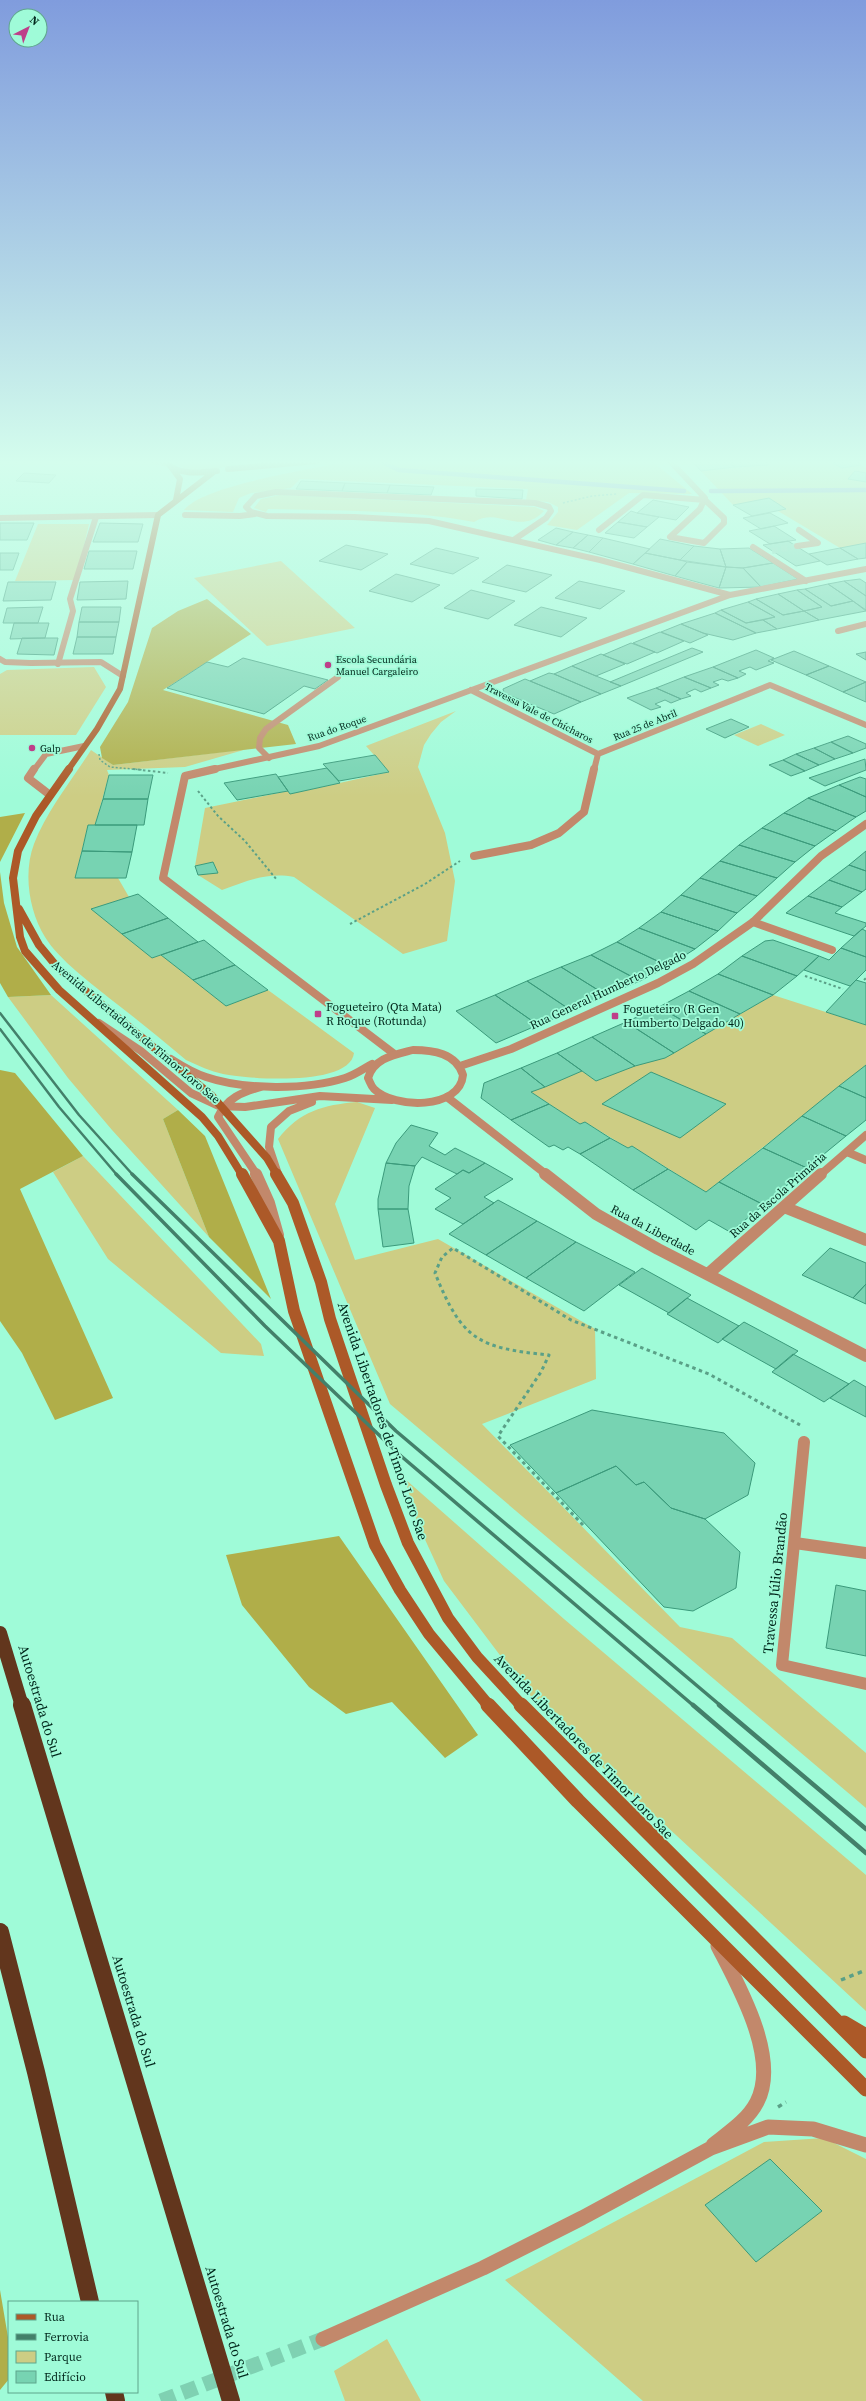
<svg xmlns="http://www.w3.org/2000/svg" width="866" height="2401" font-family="'Source Serif 4',serif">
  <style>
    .green { fill: #cdcd84 }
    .forest { fill: #b0ae49 }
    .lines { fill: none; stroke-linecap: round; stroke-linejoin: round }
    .stream { stroke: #8479cc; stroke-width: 4.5 }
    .building { fill: #77d3b2; stroke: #3b9a7b }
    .minor-tunnel-far1 { stroke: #7fd1b2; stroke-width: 6; stroke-dasharray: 6 3.5; stroke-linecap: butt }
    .minor-tunnel { stroke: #7fd1b2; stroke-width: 15; stroke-dasharray: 15 8; stroke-linecap: butt }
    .path-far3 { stroke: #5aa087; stroke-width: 1.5; stroke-dasharray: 2 2; stroke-linecap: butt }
    .path-far2 { stroke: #5aa087; stroke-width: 2; stroke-dasharray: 2.5 2.5; stroke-linecap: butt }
    .path-far1 { stroke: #5aa087; stroke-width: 3; stroke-dasharray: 3.5 3.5; stroke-linecap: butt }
    .path { stroke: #5aa087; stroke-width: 3.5; stroke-dasharray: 4.5 4.5; stroke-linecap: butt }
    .service-far1 { stroke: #c2886b; stroke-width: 6 }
    .service { stroke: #c2886b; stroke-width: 8 }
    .pedestrian { stroke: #c2886b; stroke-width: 6 }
    .minor-far3 { stroke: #c2886b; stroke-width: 6 }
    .minor-far2 { stroke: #c2886b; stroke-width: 8 }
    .minor-far1 { stroke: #c2886b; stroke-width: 12 }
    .minor { stroke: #c2886b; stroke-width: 15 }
    .tertiary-far2 { stroke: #c2886b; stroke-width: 6 }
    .tertiary-far1 { stroke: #c2886b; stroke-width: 8 }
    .tertiary { stroke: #c2886b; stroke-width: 12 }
    .secondary-far3 { stroke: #ac5928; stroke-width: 6 }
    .secondary-far2 { stroke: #ac5928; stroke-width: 8 }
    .secondary-far1 { stroke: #ac5928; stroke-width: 12 }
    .secondary { stroke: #ac5928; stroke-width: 15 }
    .motorway-far1 { stroke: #62361d; stroke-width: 14 }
    .motorway { stroke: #62361d; stroke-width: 18 }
    .rail-far2 { stroke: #43806a; stroke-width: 2.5 }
    .rail-far1 { stroke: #43806a; stroke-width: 3.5 }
    .rail { stroke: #43806a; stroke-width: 4.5 }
    .poi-dot { fill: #be3e89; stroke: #9ffbd8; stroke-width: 1.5 }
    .labels { text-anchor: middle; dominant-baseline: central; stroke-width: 3.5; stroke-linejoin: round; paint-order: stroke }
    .far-poi-label { font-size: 10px; fill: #00271b; stroke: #9ffbd8; text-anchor: start }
    .far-street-label { font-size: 10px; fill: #00271b; stroke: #9ffbd8 }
    .street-label { font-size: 12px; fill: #00271b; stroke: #9ffbd8 }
    .poi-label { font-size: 12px; fill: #00271b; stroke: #9ffbd8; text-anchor: start }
    .near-street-label { font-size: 14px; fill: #00271b; stroke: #9ffbd8 }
  </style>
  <rect width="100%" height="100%" fill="#9ffbd8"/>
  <!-- green -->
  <path class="green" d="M174,461H235C222,472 185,476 174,461Z
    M352,461H652L692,494L629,493L577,530L547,525L558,512V507L548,502L526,500L528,489L300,479L291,488L251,493L239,498L233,512L184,510C203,485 317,468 352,461Z
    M765,461H829L842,468L861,465L866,468V543L840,548L778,511L786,509L769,498L733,505L701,471L768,465Z
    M280,495L535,507L544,511C519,537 499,506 474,522C406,509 337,511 268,509L266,512L254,508L261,499Z
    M38,524H89L76,580L15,581Z
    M281,561L355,628L267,646L194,578Z
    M94,667L106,687L76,735H0V674L7,670Z
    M456,711L441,722L431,734L424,745L418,767L445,833L455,881L447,941L403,954L294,877C267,872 247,881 222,890L198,875L218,872L213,862L195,866L205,808L288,791L290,794L389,772L366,746Z
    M761,724L785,735L758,746L734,735Z
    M247,749L185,767L107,770L109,775L95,825H88L75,878H118L129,897L91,909L152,958L161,955L226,1006L268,990L354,1053C350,1087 248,1079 223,1074C210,1071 199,1066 186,1060C162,1040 138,1020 113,1001C92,984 59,960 45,937C29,911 23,873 34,844C47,810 72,780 91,750L113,765Z
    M51,995L178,1110L163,1119L209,1237L112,1130L68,1078L8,997Z
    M773,995L866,1025V1066L706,1192L632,1146L628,1148L585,1122L580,1124L531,1092L582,1071L596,1081L642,1063L665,1058Z
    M357,1102L375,1108L335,1204L355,1260L438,1239L595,1329L596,1379L482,1424L680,1627L732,1638L866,1753V1808L390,1404L278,1139C300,1111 323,1105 357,1102Z
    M83,1156L261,1344L264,1356L221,1353L108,1259L53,1172Z
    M405,1479L564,1619L866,1875V2011L542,1711L444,1581L417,1522Z
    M824,2138L866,2159V2401H643L505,2280L764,2142Z
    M387,2339L421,2401H345L334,2371Z"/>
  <!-- forest -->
  <path class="forest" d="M207,599L251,634L163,690L288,725L296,744L113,765L102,758L100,747L128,702L152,628L178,611Z
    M25,813L0,862V817Z
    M0,872L4,903L17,947L51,995L8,997L0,983Z
    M0,1070L15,1073L83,1156L20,1189L113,1398L55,1420L22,1353L0,1321Z
    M178,1110L205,1136L271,1299L209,1237L163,1119Z
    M339,1536L478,1735L445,1758L392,1702L346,1714L309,1687L242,1605L226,1555Z
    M0,2290L9,2343V2379L0,2390Z"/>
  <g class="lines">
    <!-- stream -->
    <path class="stream" d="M380,461L399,470L684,491
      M711,491L866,490"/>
  </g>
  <!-- building -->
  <path class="building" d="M728,461L735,467L701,471L693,462Z
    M728,461H765L768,465L735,467Z
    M829,461H855L861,465L842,468Z
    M855,471L866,473V482L848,479Z
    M24,473L56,475L49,483L16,481Z
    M301,481L345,483L342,491L296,489Z
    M345,483L390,485L387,493L342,491Z
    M390,485L434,487L431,495L387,493Z
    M476,489L523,490L522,499L476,496Z
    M769,498L786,509L752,516L733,505Z
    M653,500L689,507L676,520L637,513Z
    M631,511L637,513L659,517L647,527L618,522Z
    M770,513L788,523L761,529L743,518Z
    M618,522L647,527L634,538L605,533Z
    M0,523H34L27,540H0Z
    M100,523L143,524L138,542H93Z
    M774,526L796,540L770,544L749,531Z
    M556,528L573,532L556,545L538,540Z
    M573,532L588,535L573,548L556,545Z
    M588,535L603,538L589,552L573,548Z
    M603,538L650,549L633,564L589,552Z
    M660,539L694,546L680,560L645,553Z
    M788,541L820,561L796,566L763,545Z
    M866,543V558L858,559L840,548Z
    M346,545L388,554L361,570L319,561Z
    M694,546L720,549L726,567L680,560Z
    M436,548L479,558L453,574L410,564Z
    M749,548L773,563L743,568L726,567L720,549Z
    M840,548L858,559L827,565L809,554Z
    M89,551H137L133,569H84Z
    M0,553H19L13,570H0Z
    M645,553L680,560L687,562L675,576L633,564Z
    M687,562L726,567L719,588L675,576Z
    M773,563L798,579L761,587L743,568Z
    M507,565L552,575L526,592L482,582Z
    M726,567L743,568L761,587L719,588Z
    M396,574L440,585L412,602L369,591Z
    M860,579L866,583V596L844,581Z
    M128,581L126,599L77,600L80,582Z
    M579,581L625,591L600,609L555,598Z
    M844,581L866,596V610L828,584Z
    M8,582H56L51,600L3,601Z
    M828,584L853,601L831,606L805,589Z
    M805,589L831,606L853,601L866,611L819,620L804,611L822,607L797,590Z
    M471,590L515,601L488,619L444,608Z
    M797,590L822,607L804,611L778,594Z
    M778,594L804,611L783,615L756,599Z
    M756,599L783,615L804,611L819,620L777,629L763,620L775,617L748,602Z
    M748,602L775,617L746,623L721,610Z
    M43,607L38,623H3L7,608Z
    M82,607H121L119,622H79Z
    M541,607L587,618L561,637L514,625Z
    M721,610L746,623L763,620L777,629L756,633L715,613Z
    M715,613L756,633L733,640L703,633L681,624Z
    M79,622H119L116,637H77Z
    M14,623H49L45,638L10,639Z
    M681,624L703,633L708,635L690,643L661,632Z
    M660,632L684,641L657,653L633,643Z
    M77,637H116L113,654H73Z
    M22,638H58L54,655L17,654Z
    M631,643L655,652L627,664L603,655Z
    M692,648L703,652L621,686L610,682Z
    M756,650L774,658L768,661L774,663L756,670L750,667L739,671L746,674L738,678L713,667Z
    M794,651L829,666L806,675L771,660Z
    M866,652V660L856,654Z
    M601,654L625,664L596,676L572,666Z
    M243,658L328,680L315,689L304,686L264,714L167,688L207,662L228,667Z
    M572,666L596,676L621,686L601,694L554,674Z
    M829,666L866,682L843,692L806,675Z
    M713,667L738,678L728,681L722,679L713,682L719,685L711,688L684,677Z
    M549,673L554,674L601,694L581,702L530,681Z
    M684,677L711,688L701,692L695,689L686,693L691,696L681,699L656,688Z
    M525,679L530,681L581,702L554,714L504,693L503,689Z
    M866,682V702L843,692Z
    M656,688L681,699L671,703L665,700L655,704L661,707L651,710L627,698Z
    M731,719L749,727L725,738L706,729Z
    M848,736L866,744V748L853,753L831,742Z
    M831,742L853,753L835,759L814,748Z
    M814,748L835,759L819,765L796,754Z
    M796,754L819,765L805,771L783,760Z
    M375,755L389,772L339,781L323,764Z
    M865,759L866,770L825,786L809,778Z
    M783,760L805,771L791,776L769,765Z
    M327,768L340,783L290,794L278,777Z
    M276,774L288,791L237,800L224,783Z
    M109,775H153L148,799H103Z
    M860,777L866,779V797L839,785Z
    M839,785L866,797V811L856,817L808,798Z
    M808,798L856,817L836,831L784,813Z
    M103,799H148L144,825H95Z
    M784,813L836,831L815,846L762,828Z
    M88,825H137L132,852L82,851Z
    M762,828L815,846L795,862L739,845Z
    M739,845L795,862L777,878L720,861Z
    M82,851L132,852L126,878H75Z
    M866,851V871L849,865Z
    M720,861L777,878L757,896L700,878Z
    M213,862L218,873L198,875L195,866Z
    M849,865L866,871V889L862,892L829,880Z
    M700,878L757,896L737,913L681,895Z
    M829,880L862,892L842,907L808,896Z
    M138,894L168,918L122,934L91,909Z
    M681,895L737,913L718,931L661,912Z
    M808,896L842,907L835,913L866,923V926L854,936L786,913Z
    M661,912L718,931L695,949L639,928Z
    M168,918L198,942L152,958L122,934Z
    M639,928L695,949L668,966L617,942Z
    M862,929L866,931V957L841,948Z
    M204,940L235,965L193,980L161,955Z
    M773,940L819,956L797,976L742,956L765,941Z
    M617,942L668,966L640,981L591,955Z
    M841,948L866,957V970L850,986L804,970L819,956L829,960Z
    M591,955L640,981L606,995L561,967Z
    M742,956L797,976L773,995L718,974Z
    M235,965L268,990L226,1006L193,980Z
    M561,967L606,995L572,1011L527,981Z
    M718,974L773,995L740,1014L689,991Z
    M856,980L866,983V1025L826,1012Z
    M527,981L572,1011L538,1025L495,995Z
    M689,991L740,1014L706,1034L659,1007Z
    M495,995L538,1025L496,1043L456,1011Z
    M659,1007L706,1034L674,1053L626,1022Z
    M626,1022L674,1053L665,1058L635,1066L592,1037Z
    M592,1037L635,1066L596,1081L557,1053Z
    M557,1053L582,1071L545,1087L521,1068Z
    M866,1065V1098L839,1086Z
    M521,1068L545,1087L531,1092L549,1104L511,1120L481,1098L484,1083Z
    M651,1072L726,1104L680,1138L602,1104Z
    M839,1086L866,1098V1120L846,1136L802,1116Z
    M549,1104L580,1124L585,1122L610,1138L580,1154L568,1147L563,1150L554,1145L549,1147L511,1120Z
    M802,1116L846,1136L807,1168L763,1148Z
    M411,1125L438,1133L429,1146L445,1155L455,1148L485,1163L469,1173L463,1170L457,1174L422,1157L415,1166L386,1163L396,1143Z
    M610,1138L628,1148L632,1146L668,1169L633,1190L580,1154Z
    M763,1148L807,1168L764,1205L719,1182Z
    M386,1163L415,1166L409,1186L408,1209H378V1199Z
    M485,1163L513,1179L484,1197L494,1203L463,1224L435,1209L451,1198L435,1189L463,1170L469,1173Z
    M668,1169L706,1192L719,1182L764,1205L730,1232L709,1220L696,1230L633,1190Z
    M498,1200L537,1221L486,1255L449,1234Z
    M378,1209H408L414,1243L383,1247Z
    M537,1221L576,1242L526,1278L486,1255Z
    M576,1242L635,1272L584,1311L526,1278Z
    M830,1248L866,1263V1284L853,1298L802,1275Z
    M642,1268L691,1295L669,1313L619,1285Z
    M866,1284V1304L853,1298Z
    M687,1298L739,1326L718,1343L667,1314Z
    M744,1322L798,1351L776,1369L722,1339Z
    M793,1354L849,1384L824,1402L772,1372Z
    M854,1380L866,1387V1417L830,1398Z
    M592,1410L724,1433L755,1463L748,1495L705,1519L671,1508L644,1482L636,1485L616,1466L556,1493L510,1445Z
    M616,1466L636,1485L644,1482L671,1508L705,1519L740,1552L736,1588L693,1611L664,1607L556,1493Z
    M836,1585L866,1591V1656L826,1648Z
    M770,2159L822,2211L756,2262L705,2205Z"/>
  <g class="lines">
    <!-- minor-tunnel-far1 -->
    <path class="minor-tunnel-far1" d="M772,551L797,546"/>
    <!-- minor-tunnel -->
    <path class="minor-tunnel" d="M161,2401L323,2339"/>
    <!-- path-far3 -->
    <path class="path-far3" d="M563,503L592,496L617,494
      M99,754L100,760L110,767L143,770"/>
    <!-- path-far2 -->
    <path class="path-far2" d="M133,769L168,773
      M198,791L218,816L245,841L277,880
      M350,924L425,884L460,861
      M805,976L843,989
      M864,980L866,978"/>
    <!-- path-far1 -->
    <path class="path-far1" d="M583,1525L498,1436L541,1372L549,1355C478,1348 462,1340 435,1273L442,1257L453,1248L571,1320L709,1374L800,1425"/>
    <!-- path -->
    <path class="path" d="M841,1980L866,1970
      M778,2107L786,2102"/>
    <!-- service-far1 -->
    <path class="service-far1" d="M269,758L259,748L260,738L266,729L338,677
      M34,770L46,754L84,746"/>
    <!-- service -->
    <path class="service" d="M34,769L28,778L50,795"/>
    <!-- pedestrian -->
    <path class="pedestrian" d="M58,664L73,611L70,599L96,517"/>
    <!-- minor-far3 -->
    <path class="minor-far3" d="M670,461L705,498L700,509L670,537L704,543L724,523V518L705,500
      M185,515L240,516L255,514
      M599,530L643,495L705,500
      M515,539L546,518L551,511L549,507L535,503L276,492L256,496L246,507L251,512L267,516L354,517L429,521L600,560L730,595
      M797,546L818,543L799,530
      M753,547L806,581
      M838,631L866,624
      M0,659L5,662L31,663L101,662L123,676
      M471,690L598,754
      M210,770L319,746L730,595L866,569
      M594,770L598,754L770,685L866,725"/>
    <!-- minor-far2 -->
    <path class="minor-far2" d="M215,769L185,776L163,878L393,1053
      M474,856L531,845L559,833L584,812L594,769
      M753,922L832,950
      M447,1097L547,1175
      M847,1152L866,1160
      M820,1175L866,1135"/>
    <!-- minor-far1 -->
    <path class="minor-far1" d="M545,1174L596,1214L658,1249L866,1356
      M784,1207L866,1240
      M708,1274L821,1174
      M804,1442L782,1665L866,1684
      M795,1543L866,1553"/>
    <!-- minor -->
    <path class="minor" d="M713,2145C728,2133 748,2120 757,2102C780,2058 738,1985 718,1946
      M323,2339L483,2268L582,2218L711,2148L768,2127L813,2129L866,2145"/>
    <!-- tertiary-far2 -->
    <path class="tertiary-far2" d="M155,461L165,463
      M0,518L158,515"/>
    <!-- tertiary-far1 -->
    <path class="tertiary-far1" d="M99,1023L141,1051L191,1093L219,1106L245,1107L320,1096L392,1100
      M413,1050C433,1050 456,1053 463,1075C460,1110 394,1109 374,1089C371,1086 370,1082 368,1078C374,1058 394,1055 413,1050Z
      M171,1059C182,1066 194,1073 206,1077C244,1090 307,1090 345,1078C355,1075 363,1069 372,1064
      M460,1066L511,1049L658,983L693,964L753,922L821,856L866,824
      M278,1174L269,1147L271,1127L289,1111L312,1102
      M257,1175L218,1117C227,1098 242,1092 261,1087"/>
    <!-- tertiary -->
    <path class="tertiary" d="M256,1174L269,1203L278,1235"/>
    <!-- secondary-far3 -->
    <path class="secondary-far3" d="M165,461C177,476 200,473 217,471
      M171,467L180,479L176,500
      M228,469L316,461
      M68,770L97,729L120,689L158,515L215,471"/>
    <!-- secondary-far2 -->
    <path class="secondary-far2" d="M69,769L36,816L18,851L13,878L20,937L25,951L59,990L202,1117L218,1136L242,1175
      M19,909L39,945L58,968L211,1095L267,1158L277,1175"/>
    <!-- secondary-far1 -->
    <path class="secondary-far1" d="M242,1174L279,1241L294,1311L375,1545L400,1590L429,1634L489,1706
      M276,1174L293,1203L321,1282L330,1319L386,1485L408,1543L448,1618L477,1657L522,1706"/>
    <!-- secondary -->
    <path class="secondary" d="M488,1705L578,1801L866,2089
      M521,1705L866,2051
      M844,2023L866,2036"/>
    <!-- motorway-far1 -->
    <path class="motorway-far1" d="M0,1633L22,1706"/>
    <!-- motorway -->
    <path class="motorway" d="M22,1705L231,2401
      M0,1932L36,2072L90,2302
      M114,2392L116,2401"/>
    <!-- rail-far2 -->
    <path class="rail-far2" d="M0,1013L79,1115L133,1175
      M0,1029L59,1107L117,1175"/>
    <!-- rail-far1 -->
    <path class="rail-far1" d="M116,1174L265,1326L401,1456L694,1706
      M132,1174L396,1431L721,1706"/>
    <!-- rail -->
    <path class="rail" d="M693,1705L866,1853
      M719,1705L866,1829"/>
  </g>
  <!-- sky -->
  <linearGradient id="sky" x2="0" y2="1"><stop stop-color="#809cdd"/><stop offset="0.58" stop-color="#d4fded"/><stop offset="1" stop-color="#d4fded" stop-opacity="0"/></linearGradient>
  <rect width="866" height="797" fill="url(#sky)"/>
  <!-- markers -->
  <g class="poi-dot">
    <circle cx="328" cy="665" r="4"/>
    <circle cx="32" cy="748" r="4"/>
    <rect x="314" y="1010" width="8" height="8" rx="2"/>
    <rect x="611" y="1012" width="8" height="8" rx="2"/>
  </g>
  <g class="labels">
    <!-- far-poi labels -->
    <g class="far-poi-label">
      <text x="336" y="659">Escola Secundária<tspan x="336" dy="12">Manuel Cargaleiro</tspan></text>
      <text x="40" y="748">Galp</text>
    </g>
    <!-- far-street labels -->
    <g class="far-street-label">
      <text transform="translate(539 713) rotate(27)">Travessa Vale de Chícharos</text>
      <text transform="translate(645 725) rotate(-22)">Rua 25 de Abril</text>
      <text transform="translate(337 728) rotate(-19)">Rua do Roque</text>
    </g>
    <!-- street labels -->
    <g class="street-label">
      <text transform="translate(608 990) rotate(-25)">Rua General Humberto Delgado</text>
      <text transform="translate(136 1032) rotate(40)">Avenida Libertadores de Timor Loro Sae</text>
      <text transform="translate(778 1195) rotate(-41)">Rua da Escola Primária</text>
      <text transform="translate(653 1230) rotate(28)">Rua da Liberdade</text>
    </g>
    <!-- poi labels -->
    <g class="poi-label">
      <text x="326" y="1007">Fogueteiro (Qta Mata)<tspan x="326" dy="14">R Roque (Rotunda)</tspan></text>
      <text x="623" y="1009">Fogueteiro (R Gen<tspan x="623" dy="14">Humberto Delgado 40)</tspan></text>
    </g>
    <!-- near-street labels -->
    <g class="near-street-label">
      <text transform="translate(383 1421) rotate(71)">Avenida Libertadores de Timor Loro Sae</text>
      <text transform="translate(775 1583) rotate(-84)">Travessa Júlio Brandão</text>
      <text transform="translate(40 1701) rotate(73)">Autoestrada do Sul</text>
      <text transform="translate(584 1746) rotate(46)">Avenida Libertadores de Timor Loro Sae</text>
      <text transform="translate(134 2011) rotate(73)">Autoestrada do Sul</text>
      <text transform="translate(227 2322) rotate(73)">Autoestrada do Sul</text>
    </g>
  </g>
  <!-- legend -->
  <rect x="8" y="2301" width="130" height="92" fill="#9ffbd8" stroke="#5fa68c"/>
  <rect x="16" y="2314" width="20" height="6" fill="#ac5928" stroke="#5fa68c"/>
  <text x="44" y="2321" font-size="12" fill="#00271b">Rua</text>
  <rect x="16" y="2334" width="20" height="6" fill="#43806a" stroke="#5fa68c"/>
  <text x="44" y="2341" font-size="12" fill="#00271b">Ferrovia</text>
  <rect x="16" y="2351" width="20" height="12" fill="#cdcd84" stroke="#5fa68c"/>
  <text x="44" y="2361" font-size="12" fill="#00271b">Parque</text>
  <rect x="16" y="2371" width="20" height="12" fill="#77d3b2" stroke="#5fa68c"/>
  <text x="44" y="2381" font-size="12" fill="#00271b">Edifício</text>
  <!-- north arrow -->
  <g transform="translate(28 28) rotate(42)"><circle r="19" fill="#9ffbd8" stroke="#5fa68c"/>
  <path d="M0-3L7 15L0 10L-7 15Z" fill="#be3e89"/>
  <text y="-6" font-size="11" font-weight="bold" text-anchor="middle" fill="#00271b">N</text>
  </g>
</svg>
